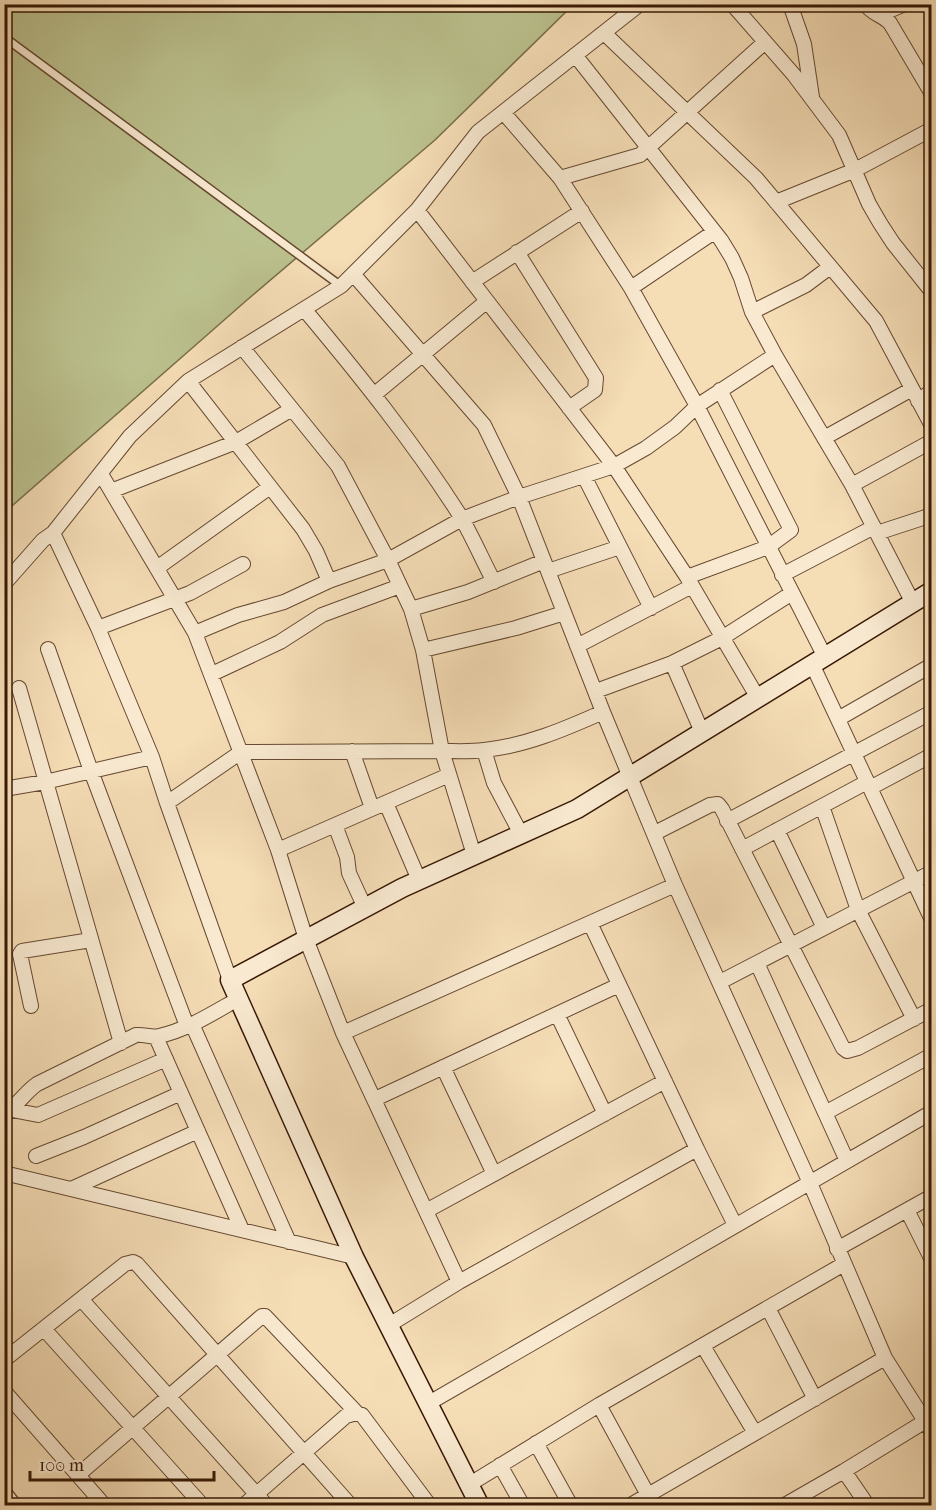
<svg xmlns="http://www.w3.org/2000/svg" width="936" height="1510" font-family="'IM FELL French Canon',serif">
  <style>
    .green { fill: #bbc18e; stroke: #796c49; stroke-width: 1.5 }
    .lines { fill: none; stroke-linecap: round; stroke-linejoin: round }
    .lane-casing { stroke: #664930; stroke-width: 10 }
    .street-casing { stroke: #664930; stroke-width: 16 }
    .secondary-casing { stroke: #371804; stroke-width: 21 }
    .lane { stroke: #f8e9d0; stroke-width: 7 }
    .street { stroke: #f8e9d0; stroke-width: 14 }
    .secondary { stroke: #f8e9d0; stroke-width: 18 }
  </style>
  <rect width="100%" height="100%" fill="#f5ddb6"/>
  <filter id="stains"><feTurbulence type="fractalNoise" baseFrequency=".00333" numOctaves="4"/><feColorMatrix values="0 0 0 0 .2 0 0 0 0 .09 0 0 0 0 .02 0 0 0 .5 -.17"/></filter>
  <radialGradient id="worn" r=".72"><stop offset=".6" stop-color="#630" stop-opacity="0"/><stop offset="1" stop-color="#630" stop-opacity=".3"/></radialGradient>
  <!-- green -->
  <path class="green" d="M5,5H573L435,140L247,300L5,512Z"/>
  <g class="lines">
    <!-- lane casing -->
    <g class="lane-casing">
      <path id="lane" d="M4,37L341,286
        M4,1487L19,1506"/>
    </g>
    <!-- street casing -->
    <g class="street-casing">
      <path id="street" d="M732,4L794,75L839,135L869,204L880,223L893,243L932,292
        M790,4L804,44L812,97
        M865,4C872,14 882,15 890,23L932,94
        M931,4L932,6
        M879,15L905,4
        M604,33L756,178L876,321L932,426
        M575,55L721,240L732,258L741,278L752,312L775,355L852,485L913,603
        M503,112L560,178L631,288L697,406L825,657
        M560,178L640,155L765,42
        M776,202L855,170L932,129
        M417,210L614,466L646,448L675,427L697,406L775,355
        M517,252L596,378L595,390L569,408
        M354,275L484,425L519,497L603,712L675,885L810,1183L885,1358L932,1432
        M472,282L582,211
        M631,288L714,232
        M304,309C360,376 414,443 461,517C473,538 483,561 494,582
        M752,312L806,285L830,267
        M242,347L338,466L388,560L411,609L423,650L442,751C455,751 470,752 484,750C525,746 565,729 603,712
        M188,381L303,529L316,551L329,581
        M375,394L487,301
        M918,401L932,391
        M824,438L912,389
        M101,474L195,633L278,850L306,939L343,1033L459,1282L389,1325
        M584,476L651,608
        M852,485L932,441
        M111,491L236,442L292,409
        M53,533L98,628L152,757
        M877,533L932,515
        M157,568L270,487
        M548,571L620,547
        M782,575L874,527
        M687,577L768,547L791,530L720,390
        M4,584L43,540L53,533L130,436L188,381L341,286L417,210L478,132L640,4
        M411,609L468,592L544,561
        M98,628L190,593L243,564
        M195,633L238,615L284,602L329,581L388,560L462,519L519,497L614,466L687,577L758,698
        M577,646L692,586
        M48,649L91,771L187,1026
        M423,650L516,628L564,613
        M672,663L702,732
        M812,664L932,920
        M212,674L280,642L322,615L400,586
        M19,688L121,1043
        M596,691L672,663L722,638L792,593
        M838,719L932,665
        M484,750L494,783L521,834
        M352,751L372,808
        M870,788L932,755
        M4,789L45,782L152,757L167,803L241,752L442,751L474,855
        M167,803L230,980
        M386,803L419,880
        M822,806L858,910L914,1019
        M727,821L932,712
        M335,825L347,857L349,873L365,908
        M777,830L824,928
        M655,833L710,805L718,804L722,809L843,1048L847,1051L858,1048L932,1009
        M742,849L867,782
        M278,850L449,775
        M590,923L697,1149
        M757,963L847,1161
        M720,982L932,872
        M31,1006L20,954L22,951L91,940
        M557,1014L605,1114
        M192,1024L289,1242
        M343,1033L675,885
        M156,1037L242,1230
        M443,1067L494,1174
        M375,1099L619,985
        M12,1110L38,1115L166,1059
        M4,1113C15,1109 24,1093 37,1084L136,1035C144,1034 151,1038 159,1036C187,1030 213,1013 238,999
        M825,1113L932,1055
        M36,1156L84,1137L181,1093
        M4,1173L354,1257
        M71,1189L198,1131
        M907,1210L932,1260
        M426,1211L665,1081
        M837,1249L932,1196
        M459,1282L697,1149L735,1225
        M81,1299L267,1506
        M768,1308L815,1399
        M44,1329L203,1506
        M703,1346L755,1433
        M4,1360L125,1264L133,1262L137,1264L351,1506
        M4,1391L105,1506
        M429,1403L932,1112
        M599,1405L648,1495
        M536,1443L571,1506
        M500,1465L523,1506
        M844,1471L868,1506
        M78,1475L262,1316H265L357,1413
        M470,1484L599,1405L844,1264
        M243,1506L346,1416L357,1413L362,1415L430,1506
        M629,1506L885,1358
        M783,1506L844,1471L932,1417"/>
    </g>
    <!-- secondary casing -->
    <g class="secondary-casing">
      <path id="secondary" d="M480,1506L354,1257L230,980L402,888L577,809L932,591"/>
    </g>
    <!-- lane -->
    <use href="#lane" class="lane"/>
    <!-- street -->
    <use href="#street" class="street"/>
    <!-- secondary -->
    <use href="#secondary" class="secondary"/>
  </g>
  <!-- margin -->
  <rect width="936" height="1510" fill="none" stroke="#f5ddb6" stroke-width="24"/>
  <rect x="6" y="6" width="924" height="1498" fill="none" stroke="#371804" stroke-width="3"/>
  <rect x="12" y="12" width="912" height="1486" fill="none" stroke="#371804" stroke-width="1.5"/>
  <!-- scale -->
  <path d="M30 1471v9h184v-9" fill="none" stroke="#371804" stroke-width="3"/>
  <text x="39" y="1471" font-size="18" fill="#371804" stroke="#f8e9d0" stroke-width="4.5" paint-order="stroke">100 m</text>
  <rect width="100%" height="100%" filter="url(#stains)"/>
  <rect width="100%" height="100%" fill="url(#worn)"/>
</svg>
